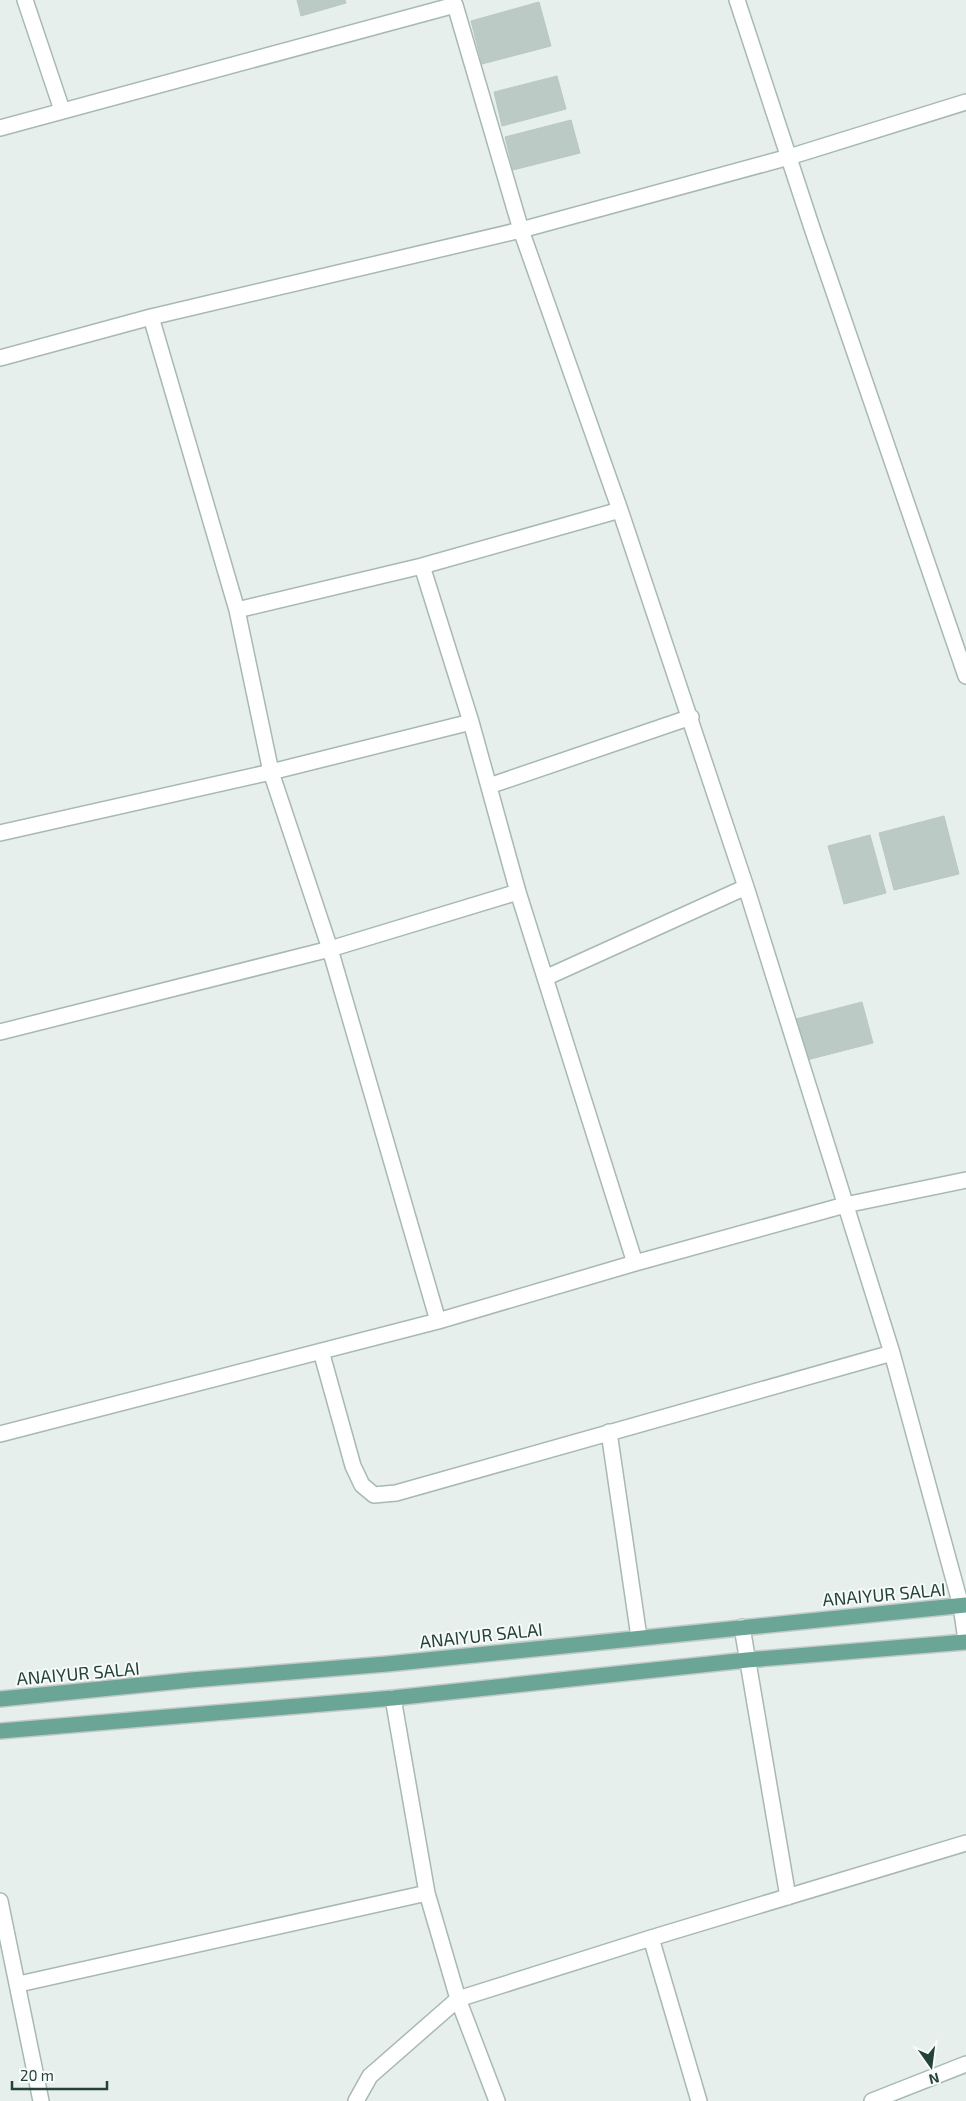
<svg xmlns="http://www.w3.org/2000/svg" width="966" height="2101" font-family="'Exo 2',sans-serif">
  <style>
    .building { fill: #bbcac4; stroke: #b8c9c2 }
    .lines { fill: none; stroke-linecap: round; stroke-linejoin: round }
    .minor-casing { stroke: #a8b8b2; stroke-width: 18 }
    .major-casing { stroke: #c2cac8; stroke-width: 18 }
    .minor { stroke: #fff; stroke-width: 15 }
    .major { stroke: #6aa596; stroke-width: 15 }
    .labels { text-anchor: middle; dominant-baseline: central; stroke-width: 4; stroke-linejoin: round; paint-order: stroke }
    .street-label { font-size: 18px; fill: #24423a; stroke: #f7fbf9 }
  </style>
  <rect width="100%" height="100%" fill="#e6efeb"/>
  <!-- building -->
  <path class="building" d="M297,0H345L346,3L301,16Z
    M539,2L551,46L482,64L471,21Z
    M557,76L566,109L502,126L494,92Z
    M571,120L580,153L513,170L505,137Z
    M944,816L959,874L894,890L879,833Z
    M870,835L886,893L844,904L828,846Z
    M862,1002L873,1043L803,1061L792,1020Z"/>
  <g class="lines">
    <!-- minor casing -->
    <g class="minor-casing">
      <path id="minor" d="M25,0L62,110
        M737,0L813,231L966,676
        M0,128L455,5L521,230L620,510L746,887L892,1353L961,1606L966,1640
        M151,317L237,610L271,772L330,949L518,892
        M0,358L151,317L521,230L789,157L966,102
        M422,566L471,722L518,892L635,1263
        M237,610L422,566L620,510
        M489,786L691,717
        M0,833L271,772L471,722
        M545,978L746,887
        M0,1032L330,949L438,1321
        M321,1351L353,1466L362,1485L374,1495L396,1493L892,1353
        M609,1432L639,1637
        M0,1434L438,1321L635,1263L845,1205L966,1180
        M742,1627L788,1897
        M393,1698L427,1893L458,1999L497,2101
        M0,1901L41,2101
        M651,1938L699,2101
        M19,1984L427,1893
        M356,2101L370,2076L458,1999L651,1938L966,1843
        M872,2101L966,2064"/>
    </g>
    <!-- major casing -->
    <g class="major-casing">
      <path id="major" d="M0,1699L191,1680L387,1664L966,1605
        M0,1731L393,1698L747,1660L966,1642"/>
    </g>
    <!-- minor -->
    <use href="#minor" class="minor"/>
    <!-- major -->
    <use href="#major" class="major"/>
  </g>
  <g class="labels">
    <!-- street labels -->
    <g class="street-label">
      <text transform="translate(884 1594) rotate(-5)">ANAIYUR SALAI</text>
      <text transform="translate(481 1635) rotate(-6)">ANAIYUR SALAI</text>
      <text transform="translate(78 1673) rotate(-5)">ANAIYUR SALAI</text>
    </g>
  </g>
  <!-- north arrow -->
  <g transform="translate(931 2066) rotate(166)" stroke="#f7fbf9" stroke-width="4" paint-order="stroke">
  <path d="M0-4L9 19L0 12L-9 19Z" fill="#24423a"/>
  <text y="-8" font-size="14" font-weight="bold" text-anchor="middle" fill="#24423a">N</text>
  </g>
  <!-- scale -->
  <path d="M12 2081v8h95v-8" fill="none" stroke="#24423a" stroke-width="2.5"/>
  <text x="20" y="2081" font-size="15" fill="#24423a" stroke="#f7fbf9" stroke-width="4" paint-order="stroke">20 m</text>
</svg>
